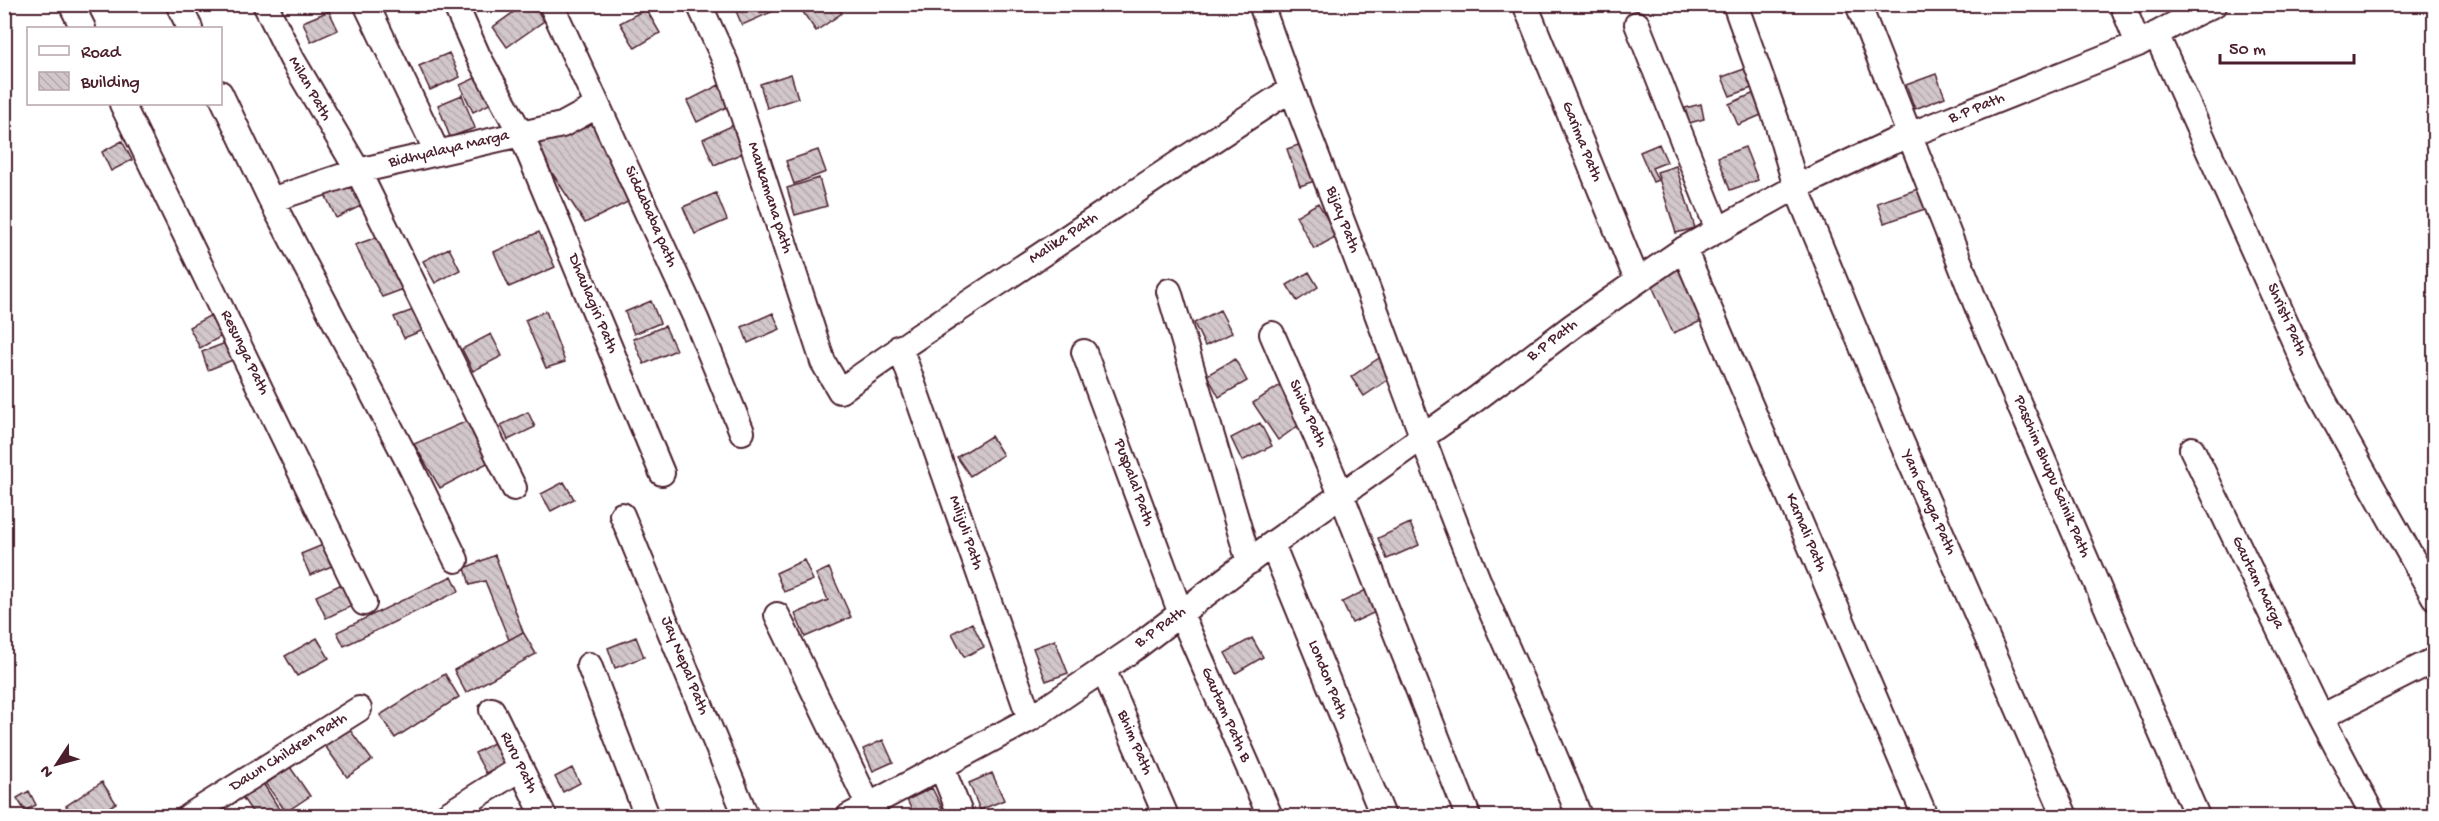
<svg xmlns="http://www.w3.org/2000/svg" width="2439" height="821" font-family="'Gochi Hand',sans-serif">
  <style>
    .building { fill: url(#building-back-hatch); stroke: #4a1f2b; stroke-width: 1.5 }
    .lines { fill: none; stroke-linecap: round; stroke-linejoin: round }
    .minor-casing { stroke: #4a1f2b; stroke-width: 28 }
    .minor { stroke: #fff; stroke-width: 24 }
    .labels { text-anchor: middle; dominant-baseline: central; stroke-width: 5; stroke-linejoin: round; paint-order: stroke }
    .street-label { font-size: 16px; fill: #4a1f2b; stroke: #fff }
  </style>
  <defs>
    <pattern id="building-back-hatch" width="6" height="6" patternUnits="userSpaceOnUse" patternTransform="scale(1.5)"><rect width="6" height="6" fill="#d2c7cb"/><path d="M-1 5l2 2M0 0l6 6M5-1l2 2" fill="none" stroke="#b6aaae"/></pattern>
  </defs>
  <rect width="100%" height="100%" fill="#fff"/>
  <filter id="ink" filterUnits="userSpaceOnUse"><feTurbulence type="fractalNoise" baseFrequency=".0167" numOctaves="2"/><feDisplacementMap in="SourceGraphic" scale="12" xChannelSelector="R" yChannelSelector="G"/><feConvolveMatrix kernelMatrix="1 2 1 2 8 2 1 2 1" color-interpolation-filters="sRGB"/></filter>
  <g filter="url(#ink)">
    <!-- building -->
    <path class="building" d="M525,4H533L544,21L507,47L493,27Z
      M733,4H773L776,10L742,25Z
      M805,4H836L842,13L816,31L800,8Z
      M646,9L660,33L635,48L620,23Z
      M329,11L338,30L311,42L303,22Z
      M449,53L460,77L430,90L419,66Z
      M1753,66L1760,85L1730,96L1722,77Z
      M484,74L496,101L473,112L460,85Z
      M791,74L798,98L767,108L760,84Z
      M1936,74L1945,97L1915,109L1906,85Z
      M719,85L729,106L697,122L687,101Z
      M1759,91L1768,112L1738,125L1729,104Z
      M462,95L475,128L450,137L438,105Z
      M1701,104L1704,119L1689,123L1685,108Z
      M595,119L634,199L585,223L533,144Z
      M736,124L748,151L714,165L703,139Z
      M122,141L132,160L111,171L102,152Z
      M1304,143L1317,180L1300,186L1287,149Z
      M1659,144L1667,162L1652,168L1658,180L1653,182L1640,152Z
      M1745,147L1758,180L1730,190L1718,157Z
      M818,150L826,172L794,184L786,161Z
      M1676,166L1695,228L1676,233L1657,172Z
      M819,178L827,206L795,215L787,188Z
      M355,181L365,204L336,218L324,192Z
      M1918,189L1925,209L1884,223L1877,203Z
      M716,193L727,220L695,234L683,207Z
      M1318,203L1337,236L1314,249L1296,216Z
      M539,232L555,267L509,287L494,252Z
      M380,236L409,287L382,297L355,245Z
      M449,248L460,270L435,283L423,261Z
      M1685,264L1706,319L1673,333L1649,279Z
      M1309,272L1318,287L1297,301L1287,285Z
      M651,301L660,323L634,334L625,312Z
      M419,308L426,329L404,338L394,317Z
      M1220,310L1232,333L1205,346L1194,323Z
      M546,311L565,362L546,368L525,320Z
      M773,313L780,329L748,343L742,327Z
      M211,315L222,336L200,348L189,327Z
      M665,326L676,350L644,364L633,339Z
      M491,334L502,356L473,371L462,349Z
      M228,342L235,359L208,370L202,352Z
      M1382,356L1395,375L1364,396L1351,377Z
      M1235,359L1247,381L1219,397L1207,375Z
      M1282,384L1306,420L1278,440L1253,403Z
      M528,412L535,427L508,440L501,425Z
      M472,419L493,460L440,488L414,444Z
      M1260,423L1272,446L1242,461L1231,438Z
      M991,436L1003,455L970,476L957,457Z
      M564,482L574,499L551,511L541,494Z
      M1410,523L1419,545L1387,559L1378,538Z
      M330,542L339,563L310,575L301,554Z
      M495,555L523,632L509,640L485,581L470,585L465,568Z
      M804,560L813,580L784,592L776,573Z
      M829,568L851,617L805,637L795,614L828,600L816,574Z
      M452,576L459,591L344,646L337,632Z
      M344,583L354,605L326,618L316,596Z
      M1370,588L1380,610L1352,623L1342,602Z
      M972,623L984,647L964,657L952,633Z
      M523,632L536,654L466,693L454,670Z
      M636,637L644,657L615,668L608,648Z
      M317,638L329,658L297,676L285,656Z
      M1252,638L1263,657L1236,673L1225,653Z
      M1055,640L1068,673L1046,681L1033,648Z
      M445,674L459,697L395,738L380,715Z
      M347,726L372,760L347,777L323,743Z
      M501,739L512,759L486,773L475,753Z
      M883,740L893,762L873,771L863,749Z
      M290,767L310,796L286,812L266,784Z
      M572,768L580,783L563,792L555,777Z
      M992,773L1004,800L980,810L969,783Z
      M102,782L116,803L95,816H73L66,806Z
      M263,783L281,812L273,816H255L242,797Z
      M932,788L944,812L936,816H915L907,800Z
      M29,791L36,805L25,811L17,798Z
      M1003,809L1006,816H985Z"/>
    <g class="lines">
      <!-- minor casing -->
      <g class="minor-casing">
        <path id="minor" d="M71,4L83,28
          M178,4L190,28
          M265,4L292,59L358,171L514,488
          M366,4L437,152
          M455,4L478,56L521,134L358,171L271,200L412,469L456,560
          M551,4L696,319L742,432
          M699,4L726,63L823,362L840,391C890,354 942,321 994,286C1093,221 1190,154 1290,90
          M1261,4C1291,93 1327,180 1360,268C1398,369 1433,470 1474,570C1507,653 1548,733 1579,816
          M1525,4L1637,280
          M1735,4L1776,119L1796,187L1895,427L2065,816
          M1858,4L1980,314L2197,816
          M2122,4L2138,44
          M1637,24L1718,230
          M2156,34L2309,374L2434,597
          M220,93L271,200
          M122,104L364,603
          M597,106L562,125L521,134L662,473
          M1684,249L1925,816
          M1169,291L1249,562
          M1272,334L1341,494L1468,816
          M900,347L1030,719
          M1084,352L1181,614L1270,816
          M2192,449L2321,717L2373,816
          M622,515L746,816
          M1272,544L1383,816
          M777,615L869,806
          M589,665L647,816
          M1103,669L1166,816
          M492,710L544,816
          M2321,717L2434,660
          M942,768L961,816
          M189,816L359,709
          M445,816L521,768
          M849,816L1030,719L1135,648L1272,544L1476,399L1574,325L1684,249L1796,187L1892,142L2138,44L2184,19L2215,4"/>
      </g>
      <!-- minor -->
      <use href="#minor" class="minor"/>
    </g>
  </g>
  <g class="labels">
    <!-- street labels -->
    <g class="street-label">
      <text transform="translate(309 89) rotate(60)">Milan Path</text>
      <text transform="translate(1977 109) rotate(-22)">B.P Path</text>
      <text transform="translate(1581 142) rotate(68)">Garima Path</text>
      <text transform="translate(449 150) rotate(-13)">Bidhyalaya Marga</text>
      <text transform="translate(769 198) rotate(72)">Mankamana path</text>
      <text transform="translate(650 217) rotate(66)">Siddababa path</text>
      <text transform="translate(1342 220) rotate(69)">Bijay Path</text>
      <text transform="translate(1064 239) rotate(-34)">Malika Path</text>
      <text transform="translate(592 304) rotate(67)">Dhaulagiri Path</text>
      <text transform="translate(2286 320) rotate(66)">Shristi Path</text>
      <text transform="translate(1553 341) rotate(-37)">B.P Path</text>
      <text transform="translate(244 353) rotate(64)">Resunga Path</text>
      <text transform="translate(1307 414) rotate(66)">Shiva Path</text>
      <text transform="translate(2051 477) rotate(67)">Paschim Bhupu Sainik Path</text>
      <text transform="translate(1133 483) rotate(70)">Puspalal Path</text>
      <text transform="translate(1928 503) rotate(66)">Yam Ganga Path</text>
      <text transform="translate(965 533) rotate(71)">Milijuli Path</text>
      <text transform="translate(1805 533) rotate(67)">Karnali Path</text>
      <text transform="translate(2257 583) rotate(64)">Gautam Marga</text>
      <text transform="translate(1161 628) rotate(-36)">B.P Path</text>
      <text transform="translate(684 666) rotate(68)">Jay Nepal Path</text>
      <text transform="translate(1327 680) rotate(68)">London Path</text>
      <text transform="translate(1225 715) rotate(66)">Gautam Path B</text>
      <text transform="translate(1134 743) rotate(67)">Bhim Path</text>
      <text transform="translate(289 753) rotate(-32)">Dawn Children Path</text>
      <text transform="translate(518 763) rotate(64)">Ruru Path</text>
    </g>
  </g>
  <!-- margin -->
  <rect width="2439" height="821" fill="none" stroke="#fff" stroke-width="24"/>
  <rect x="12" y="12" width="2415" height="797" fill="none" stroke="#4a1f2b" stroke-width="2" filter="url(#ink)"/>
  <!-- legend -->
  <rect x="27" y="27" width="195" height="78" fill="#ffffff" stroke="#b7a5aa" stroke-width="1.5"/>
  <rect x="39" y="46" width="30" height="9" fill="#ffffff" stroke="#b7a5aa" stroke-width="1.5"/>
  <text x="81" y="57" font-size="18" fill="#4a1f2b">Road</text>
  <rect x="39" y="72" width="30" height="18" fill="url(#building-back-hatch)" stroke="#b7a5aa" stroke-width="1.5"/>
  <text x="81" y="87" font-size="18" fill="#4a1f2b">Building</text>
  <!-- north arrow -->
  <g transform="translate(57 764) rotate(234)" stroke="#ffffff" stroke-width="4.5" paint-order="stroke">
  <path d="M0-4.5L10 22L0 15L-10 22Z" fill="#4a1f2b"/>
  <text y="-9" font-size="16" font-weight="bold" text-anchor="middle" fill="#4a1f2b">N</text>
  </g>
  <!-- scale -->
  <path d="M2220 54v9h134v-9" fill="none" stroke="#4a1f2b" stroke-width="3"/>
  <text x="2229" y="54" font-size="18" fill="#4a1f2b" stroke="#ffffff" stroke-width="4.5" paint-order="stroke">50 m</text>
</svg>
